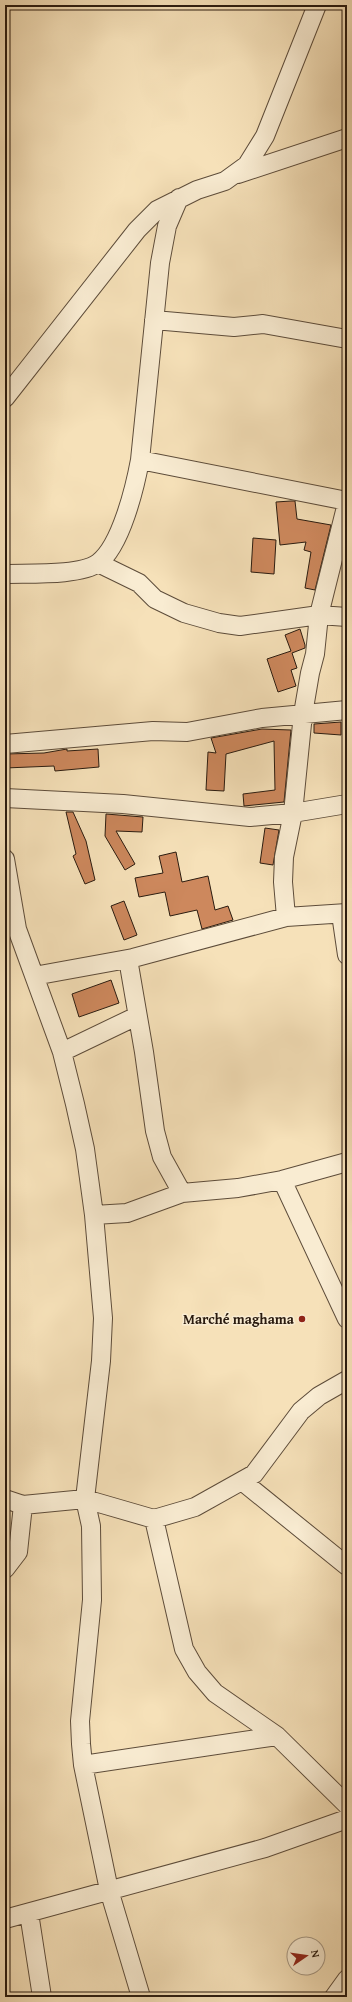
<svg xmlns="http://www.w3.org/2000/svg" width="352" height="2002" font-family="'Gentium Book Plus',serif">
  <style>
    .building { fill: #cd885d; stroke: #2a1b0f }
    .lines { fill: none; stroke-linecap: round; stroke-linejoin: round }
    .street-casing { stroke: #5d4c3a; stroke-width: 20 }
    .street { stroke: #f9ecd2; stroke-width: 18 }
    .poi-dot { fill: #8f2418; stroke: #f9ecd2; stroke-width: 1.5 }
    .labels { text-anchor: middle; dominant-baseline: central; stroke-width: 3; stroke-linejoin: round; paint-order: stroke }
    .poi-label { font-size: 14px; font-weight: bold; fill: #2a1b0f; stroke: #f9ecd2; text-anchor: end }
  </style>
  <rect width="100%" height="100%" fill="#f6e1b9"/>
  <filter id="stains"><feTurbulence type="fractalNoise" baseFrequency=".005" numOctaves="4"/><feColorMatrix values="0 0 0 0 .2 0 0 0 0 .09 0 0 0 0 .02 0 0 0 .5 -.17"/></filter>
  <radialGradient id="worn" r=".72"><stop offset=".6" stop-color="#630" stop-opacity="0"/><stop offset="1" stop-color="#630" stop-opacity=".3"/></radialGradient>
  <!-- building -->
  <path class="building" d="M291,501H295L297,519L331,525L315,590L305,588L311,552L304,550L306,542L280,545L276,502Z
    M253,538L276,540L274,574L251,572Z
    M300,629L305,645V648L292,653L297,668L291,670L296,686L278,692L267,659L291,651L285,635Z
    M341,722V735L314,733V724Z
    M262,729L291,730L284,802L244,806L243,794L275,790L274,741L226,754L224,791L206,790L208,752L216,753L211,738Z
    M67,749V751L98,749L99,767L55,771L54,766L5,768V754L44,753Z
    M66,812H73L86,841L95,880L85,884L73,856L76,854Z
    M106,814L143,817L142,832L116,831L135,864L125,870L105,836Z
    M265,828L279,830L273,865L260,863Z
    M176,852L182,882L208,876L215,910L228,906L233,920L202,929L197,910L170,916L165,892L139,897L135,878L163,873L159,856Z
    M124,901L137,935L124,940L111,906Z
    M111,980L119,1003L79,1017L72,994Z"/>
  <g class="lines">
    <!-- street casing -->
    <g class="street-casing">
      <path id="street" d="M238,174L347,138
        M154,320L234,327L263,324L347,339
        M5,398L137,230L157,210L197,190L225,181L247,165L265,136L317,5
        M140,460L347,501
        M98,563L139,583L155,599L184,613L219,623L240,626L319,615L347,617
        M5,574C28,573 80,576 98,563C121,546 135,487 140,460L160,263L167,226L179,198
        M5,744L153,731L187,732L262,718L347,710
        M5,798L123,804L250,817L293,813L347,804
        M5,859L17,929L62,1052L75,1104L85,1149L94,1215L103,1318L101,1361L85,1499L91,1526L92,1600L80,1721L81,1744L83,1765L109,1890L141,1997
        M341,914L347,955
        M286,917L283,882L284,857L293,813L303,714L310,673L315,654L319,615L347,503
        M128,959L144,1052L155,1131L162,1157L182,1193
        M34,976L133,958L286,917L347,913
        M62,1052L137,1016
        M282,1180L347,1319
        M94,1215L127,1213L182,1193L238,1188L282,1180L347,1162
        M242,1481L347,1566
        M5,1499L23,1505L85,1499L154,1519L195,1507L254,1474L301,1411L319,1396L347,1380
        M154,1519L184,1649L197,1672L215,1693L277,1736L347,1805
        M5,1569L18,1552L23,1505
        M83,1765L277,1736
        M29,1913L42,1997
        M5,1919L265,1848L347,1819
        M334,1997L347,1979"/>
    </g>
    <!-- street -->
    <use href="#street" class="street"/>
  </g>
  <!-- markers -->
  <circle class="poi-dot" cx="302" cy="1319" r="4"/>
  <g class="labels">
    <!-- poi labels -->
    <g class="poi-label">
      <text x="294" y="1319">Marché maghama</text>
    </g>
  </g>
  <!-- margin -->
  <rect width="352" height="2002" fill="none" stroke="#f6e1b9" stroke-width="20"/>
  <rect x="6" y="6" width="340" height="1990" fill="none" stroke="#2a1b0f" stroke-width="2"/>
  <rect x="10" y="10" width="332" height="1982" fill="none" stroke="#2a1b0f"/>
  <!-- north arrow -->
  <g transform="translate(306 1956) rotate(77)"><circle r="19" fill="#f9ecd2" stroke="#a69884"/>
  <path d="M0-3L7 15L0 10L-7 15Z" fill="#8f2418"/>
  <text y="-6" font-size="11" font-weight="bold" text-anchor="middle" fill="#2a1b0f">N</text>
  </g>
  <rect width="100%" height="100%" filter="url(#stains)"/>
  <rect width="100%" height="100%" fill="url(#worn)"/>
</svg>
